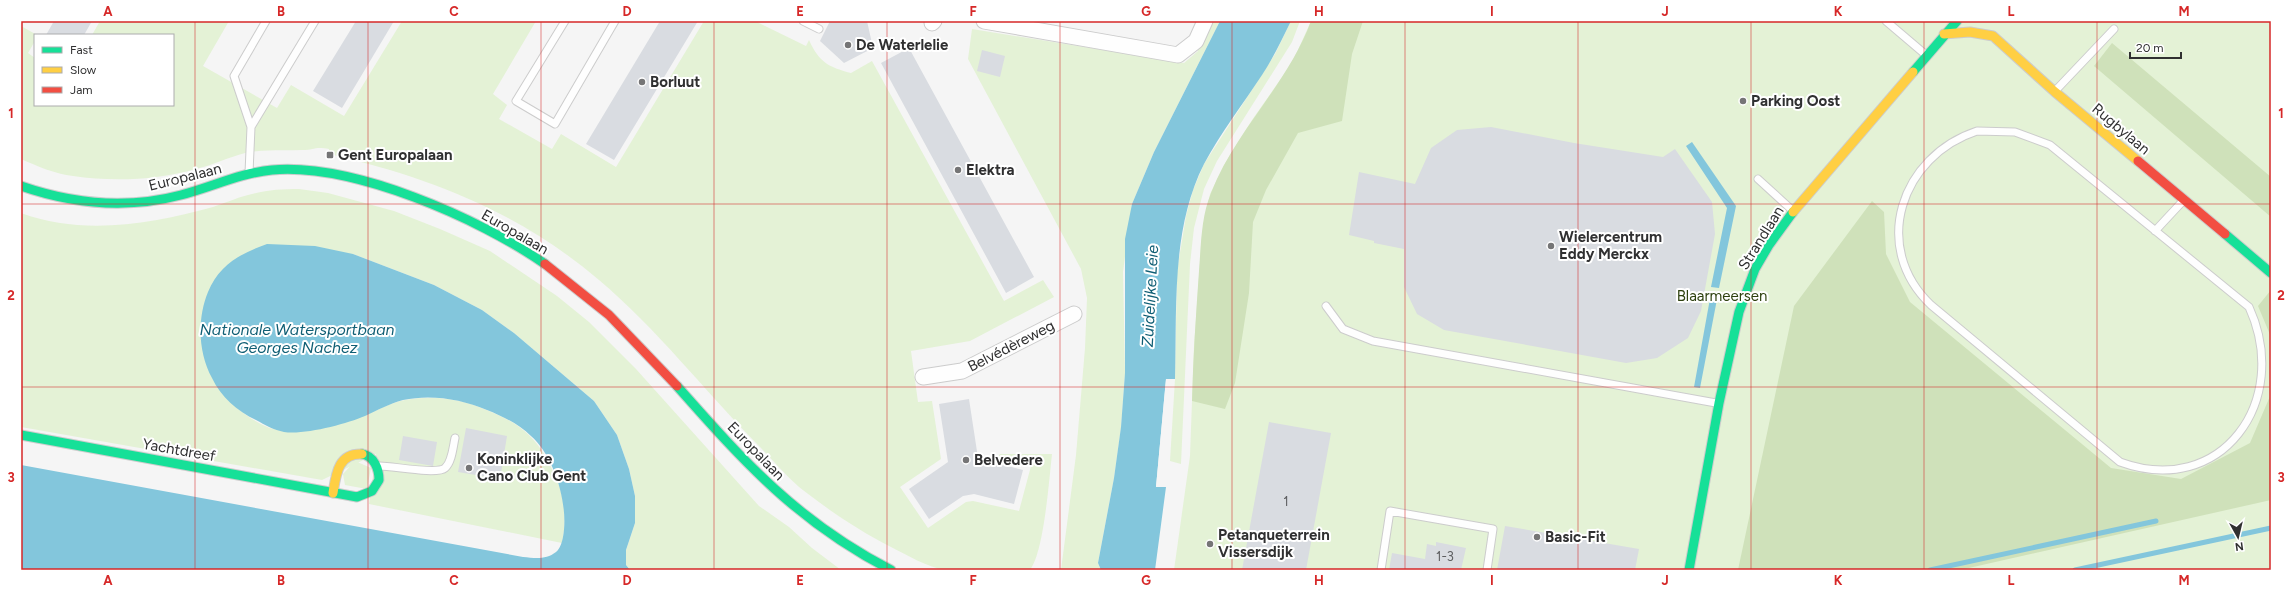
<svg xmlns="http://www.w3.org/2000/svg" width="2292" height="591" font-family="Figtree,sans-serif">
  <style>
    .green { fill: #e4f2d6 }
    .forest { fill: #cfe1ba }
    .water { fill: #83c6dc }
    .pier { fill: #f5f5f5 }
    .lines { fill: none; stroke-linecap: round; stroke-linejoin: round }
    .stream { stroke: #83c6dc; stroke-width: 5 }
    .building { fill: #d9dce1 }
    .lane-casing { stroke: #ccc; stroke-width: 9 }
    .street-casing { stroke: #ccc; stroke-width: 17 }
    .fast-casing { stroke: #ccc; stroke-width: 11 }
    .slow-casing { stroke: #ccc; stroke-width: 11 }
    .jam-casing { stroke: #ccc; stroke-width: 11 }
    .lane { stroke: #fefefe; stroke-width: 7 }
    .street { stroke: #fefefe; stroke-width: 15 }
    .fast { stroke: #16e098; stroke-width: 9 }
    .slow { stroke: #ffcf43; stroke-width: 9 }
    .jam { stroke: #f24e42; stroke-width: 9 }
    .grid { fill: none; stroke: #d62828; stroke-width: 1; stroke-opacity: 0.55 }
    .poi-dot { fill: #757576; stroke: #fff; stroke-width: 1.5 }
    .labels { text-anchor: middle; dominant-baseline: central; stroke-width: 4; stroke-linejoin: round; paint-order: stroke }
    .number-label { font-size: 13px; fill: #5d5e60 }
    .poi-label { font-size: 15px; font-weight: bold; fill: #303031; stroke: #fff; text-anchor: start }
    .street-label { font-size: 15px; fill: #303031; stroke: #fff }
    .park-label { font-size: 15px; fill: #2e410f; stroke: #fff }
    .water-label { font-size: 16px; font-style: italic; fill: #0f5e74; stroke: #fff }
    .neatline { fill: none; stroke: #d62828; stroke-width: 1.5 }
    .grid-label { font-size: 13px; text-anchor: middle; font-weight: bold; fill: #d62828 }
  </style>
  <rect width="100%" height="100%" fill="#f5f5f5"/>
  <!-- green -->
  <path class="green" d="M100,21H229L203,66L277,108L291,85L344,116L402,21H536L493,94L507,105L499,119L552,149L561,134L616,167L704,21H755L806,46L809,40C819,62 828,67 851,73L872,61L1004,301L1043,280L1054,297L970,341L911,351L918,402L932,401L941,459L900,487L928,528L966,502L973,501L1019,511L1031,466L997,457L1000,454H1052C1049,480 1044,552 1030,570C1004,570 970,574 945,570C927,567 907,555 891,547C859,531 827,509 799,487C784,474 771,458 757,444C704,390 657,329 599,280C519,212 429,177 329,154V149C315,146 314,150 303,150C284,151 264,149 245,153C229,157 213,165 196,169C158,180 113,182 73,176C55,174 37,166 21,159V26L37,35H35V41L28,53L35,58V105H173V35H92Z
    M1212,21H1220L1154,152L1132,204L1123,272L1125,373L1121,428L1114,478L1098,563L1101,570H1061L1076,455L1085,348L1087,298L1081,269L968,59L972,29L1184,63L1198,51L1196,45Z
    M1291,21H1300L1292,42L1217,161L1204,189L1194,228L1190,264L1181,464L1170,461L1175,379L1177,271L1186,216L1193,190L1204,164L1275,54Z
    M1311,21H2271V570H1174L1190,456L1194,346L1202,234L1210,194L1224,165L1252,120L1292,63Z
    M299,189L328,193L394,211L440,229L490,251L557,296L589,322L636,369L759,506L789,527L812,548L841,570H630L626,565V550L635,523V496L629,469L617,435L594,401L514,333L482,310L434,285L353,254L237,408C247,416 261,426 274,429C302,435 336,426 363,416C377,411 389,403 405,400C437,394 467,400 496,414C517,423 534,436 545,456C562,486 569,508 562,543L369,504L376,454L322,480L21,427V213C83,236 151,224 213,207C225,203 236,198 248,195C265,190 281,189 299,189Z
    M355,461L371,468L367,489L345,485L343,474Z"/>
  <!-- forest -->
  <path class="forest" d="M1311,21H1363L1352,54L1342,121L1298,133L1266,190L1253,222L1249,293L1235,383L1225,409L1192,401C1193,358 1196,314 1199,271C1201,246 1201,217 1211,193C1235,131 1288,84 1311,21Z
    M2112,43L2271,177V217L2094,66Z
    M1872,201L1884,212L1886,254L1910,302L2111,468L2181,479L2250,443L2271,394V500L1960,570H1738L1794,306Z
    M2271,290V337L2258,306Z"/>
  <!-- water -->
  <path class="water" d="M1220,21H1291C1282,39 1274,57 1262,75C1243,104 1221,132 1204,164C1171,229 1177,308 1175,379H1166L1156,487H1166L1155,570H1101L1098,563L1114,478L1121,427L1125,373V239L1132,204L1154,152Z
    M1692,142L1736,206L1719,288L1711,287L1727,208L1686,146Z
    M267,244L315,246L353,254L434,285L482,310L514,333L594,401L617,435L629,469L635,496V523L626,550V565L630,570H21V465L523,557C535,558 546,560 556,552C560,549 562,542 563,537C569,506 555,457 531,436C519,424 502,416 487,410C461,399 431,394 403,400C389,404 378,410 365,416C346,424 305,435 284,432C274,430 265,425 256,420C237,411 221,397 212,378C198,352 197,319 208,292C219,265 241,253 267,244Z
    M1711,293L1718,294L1700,388L1694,387Z"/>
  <!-- pier -->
  <path class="pier" d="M1166,379H1175V381H1168L1158,485H1167L1166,487H1156Z"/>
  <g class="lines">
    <!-- stream -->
    <path class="stream" d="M1930,570L2156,521
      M2075,570L2271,528"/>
  </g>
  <!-- building -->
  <path class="building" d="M54,21H92L84,35H46Z
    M356,21H394L342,108L313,91Z
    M660,21H698L614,160L586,144Z
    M830,21H867L873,48L844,63L820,41Z
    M909,48L1034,277L1006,293L881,63Z
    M982,50L1005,56L1000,77L977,71Z
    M1491,127L1574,143L1663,157L1675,149L1712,202L1715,234L1701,311L1688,338L1657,358L1626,363L1444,330L1417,314L1404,287V249L1374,243V241L1349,235L1359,172L1415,184L1431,148L1457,130Z
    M969,399L978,458L1023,470L1014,504L974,494L963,496L929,519L909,489L948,462L939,404Z
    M1269,422L1331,433L1306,570H1242Z
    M466,428L507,436L500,479L458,472Z
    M403,436L437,442L433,466L399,460Z
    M1505,526L1639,549L1635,570H1497Z
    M1436,542L1466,548L1461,570H1389L1392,553L1425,559L1427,544L1436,546Z"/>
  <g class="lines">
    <!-- lane casing -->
    <g class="lane-casing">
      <path id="lane" d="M565,21L516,101L555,124L615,21
        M803,21L819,29
        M1886,21L1926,55
        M2056,90L2114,29
        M251,127L315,21
        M1977,131L2015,132L2050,145L2249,307C2292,401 2221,499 2120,462L1931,305C1870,247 1901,156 1977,131Z
        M249,173L251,127L234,76L266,21
        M1758,179L1792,210
        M2155,231L2182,202
        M1326,306L1343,329L1373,341L1716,403
        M380,466C393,466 437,475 445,468C452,462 453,447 455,438
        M1381,570L1390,511L1493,529L1487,570"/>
    </g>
    <!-- street casing -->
    <g class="street-casing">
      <path id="street" d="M984,21L1178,55L1196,41L1205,21
        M932,23L934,21
        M923,377L962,371L1074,314"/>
    </g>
    <!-- fast casing -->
    <g class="fast-casing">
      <path id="fast" d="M1913,72L1957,21
        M21,186C73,204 128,209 181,195C212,187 240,173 272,170C353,163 479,218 545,264
        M2225,234L2271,273
        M677,386C745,463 798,522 891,570
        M21,435L357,497L372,491L379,480C379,469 374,456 362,454
        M1689,570L1719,403L1739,312L1755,269L1769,245L1793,212"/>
    </g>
    <!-- slow casing -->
    <g class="slow-casing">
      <path id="slow" d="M1944,34L1970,32L1993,36L2055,92L2138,161
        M1793,212L1913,72
        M333,493C336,474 338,453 362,454"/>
    </g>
    <!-- jam casing -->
    <g class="jam-casing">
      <path id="jam" d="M2138,161L2225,234
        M545,264L609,315L677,386"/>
    </g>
    <!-- lane -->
    <use href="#lane" class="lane"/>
    <!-- street -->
    <use href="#street" class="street"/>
    <!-- fast -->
    <use href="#fast" class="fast"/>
    <!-- slow -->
    <use href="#slow" class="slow"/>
    <!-- jam -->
    <use href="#jam" class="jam"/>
  </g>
  <!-- grid -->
  <path class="grid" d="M195,21V570M368,21V570M541,21V570M714,21V570M887,21V570M1060,21V570M1232,21V570M1405,21V570M1578,21V570M1751,21V570M1924,21V570M2097,21V570M21,204H2271M21,387H2271"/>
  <!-- markers -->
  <g class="poi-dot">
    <circle cx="848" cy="45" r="4"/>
    <circle cx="642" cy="82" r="4"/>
    <circle cx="1743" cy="101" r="4"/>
    <rect x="326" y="151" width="8" height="8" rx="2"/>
    <circle cx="958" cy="170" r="4"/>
    <circle cx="1551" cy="246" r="4"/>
    <circle cx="966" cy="460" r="4"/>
    <circle cx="469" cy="468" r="4"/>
    <circle cx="1537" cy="537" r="4"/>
    <circle cx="1210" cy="544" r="4"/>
  </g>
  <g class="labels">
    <!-- number labels -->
    <g class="number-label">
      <text x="1286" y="501">1</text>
      <text x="1445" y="556">1-3</text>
    </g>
    <!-- poi labels -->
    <g class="poi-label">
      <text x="856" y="45">De Waterlelie</text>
      <text x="650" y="82">Borluut</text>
      <text x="1751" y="101">Parking Oost</text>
      <text x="338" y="155">Gent Europalaan</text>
      <text x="966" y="170">Elektra</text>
      <text x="1559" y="237">Wielercentrum<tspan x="1559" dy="17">Eddy Merckx</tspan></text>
      <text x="477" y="459">Koninklijke<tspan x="477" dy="17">Cano Club Gent</tspan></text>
      <text x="974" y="460">Belvedere</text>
      <text x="1218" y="535">Petanqueterrein<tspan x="1218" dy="17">Vissersdijk</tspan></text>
      <text x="1545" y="537">Basic-Fit</text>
    </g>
    <!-- street labels -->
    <g class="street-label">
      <text transform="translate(2121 129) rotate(40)">Rugbylaan</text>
      <text transform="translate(185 177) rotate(-14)">Europalaan</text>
      <text transform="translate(515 232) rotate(30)">Europalaan</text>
      <text transform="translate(1761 238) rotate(-58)">Strandlaan</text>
      <text transform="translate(1011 346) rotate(-27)">Belvédèreweg</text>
      <text transform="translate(179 450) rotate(10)">Yachtdreef</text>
      <text transform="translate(756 451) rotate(46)">Europalaan</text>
    </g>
    <!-- park labels -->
    <g class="park-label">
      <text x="1722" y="296">Blaarmeersen</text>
    </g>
    <!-- water labels -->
    <g class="water-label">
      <text transform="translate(1150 296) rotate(-87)">Zuidelijke Leie</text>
      <text x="297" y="329">Nationale Watersportbaan<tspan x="297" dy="18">Georges Nachez</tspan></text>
    </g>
  </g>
  <!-- border -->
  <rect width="2292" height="591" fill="none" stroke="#ffffff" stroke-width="44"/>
  <!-- legend -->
  <rect x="34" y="34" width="140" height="72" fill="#ffffff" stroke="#acacad"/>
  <rect x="42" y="47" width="20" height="6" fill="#16e098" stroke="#acacad"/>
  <text x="70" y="54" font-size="12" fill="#303031">Fast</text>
  <rect x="42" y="67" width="20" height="6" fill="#ffcf43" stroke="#acacad"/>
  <text x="70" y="74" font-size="12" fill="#303031">Slow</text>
  <rect x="42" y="87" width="20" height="6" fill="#f24e42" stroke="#acacad"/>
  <text x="70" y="94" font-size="12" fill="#303031">Jam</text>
  <!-- north arrow -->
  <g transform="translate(2238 537) rotate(172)" stroke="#ffffff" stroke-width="3" paint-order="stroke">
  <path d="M0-3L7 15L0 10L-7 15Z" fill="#303031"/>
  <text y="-6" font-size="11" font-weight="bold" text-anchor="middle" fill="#303031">N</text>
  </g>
  <!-- scale -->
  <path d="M2130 52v6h51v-6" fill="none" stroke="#303031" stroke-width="2"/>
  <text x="2136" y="52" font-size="12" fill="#303031" stroke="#ffffff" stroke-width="3" paint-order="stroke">20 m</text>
  <rect x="22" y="22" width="2248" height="547" class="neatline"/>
  <g class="grid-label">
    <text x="108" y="16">A</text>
    <text x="281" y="16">B</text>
    <text x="454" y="16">C</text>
    <text x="627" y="16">D</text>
    <text x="800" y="16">E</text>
    <text x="973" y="16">F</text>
    <text x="1146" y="16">G</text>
    <text x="1319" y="16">H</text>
    <text x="1492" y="16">I</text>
    <text x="1665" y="16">J</text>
    <text x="1838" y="16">K</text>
    <text x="2011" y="16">L</text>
    <text x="2184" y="16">M</text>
    <text x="11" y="118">1</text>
    <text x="2281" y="118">1</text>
    <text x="11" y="300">2</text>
    <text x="2281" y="300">2</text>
    <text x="11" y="482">3</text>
    <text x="2281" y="482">3</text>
    <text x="108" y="585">A</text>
    <text x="281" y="585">B</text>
    <text x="454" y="585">C</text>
    <text x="627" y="585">D</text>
    <text x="800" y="585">E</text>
    <text x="973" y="585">F</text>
    <text x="1146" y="585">G</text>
    <text x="1319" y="585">H</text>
    <text x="1492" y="585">I</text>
    <text x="1665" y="585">J</text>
    <text x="1838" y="585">K</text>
    <text x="2011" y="585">L</text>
    <text x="2184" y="585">M</text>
  </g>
</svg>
